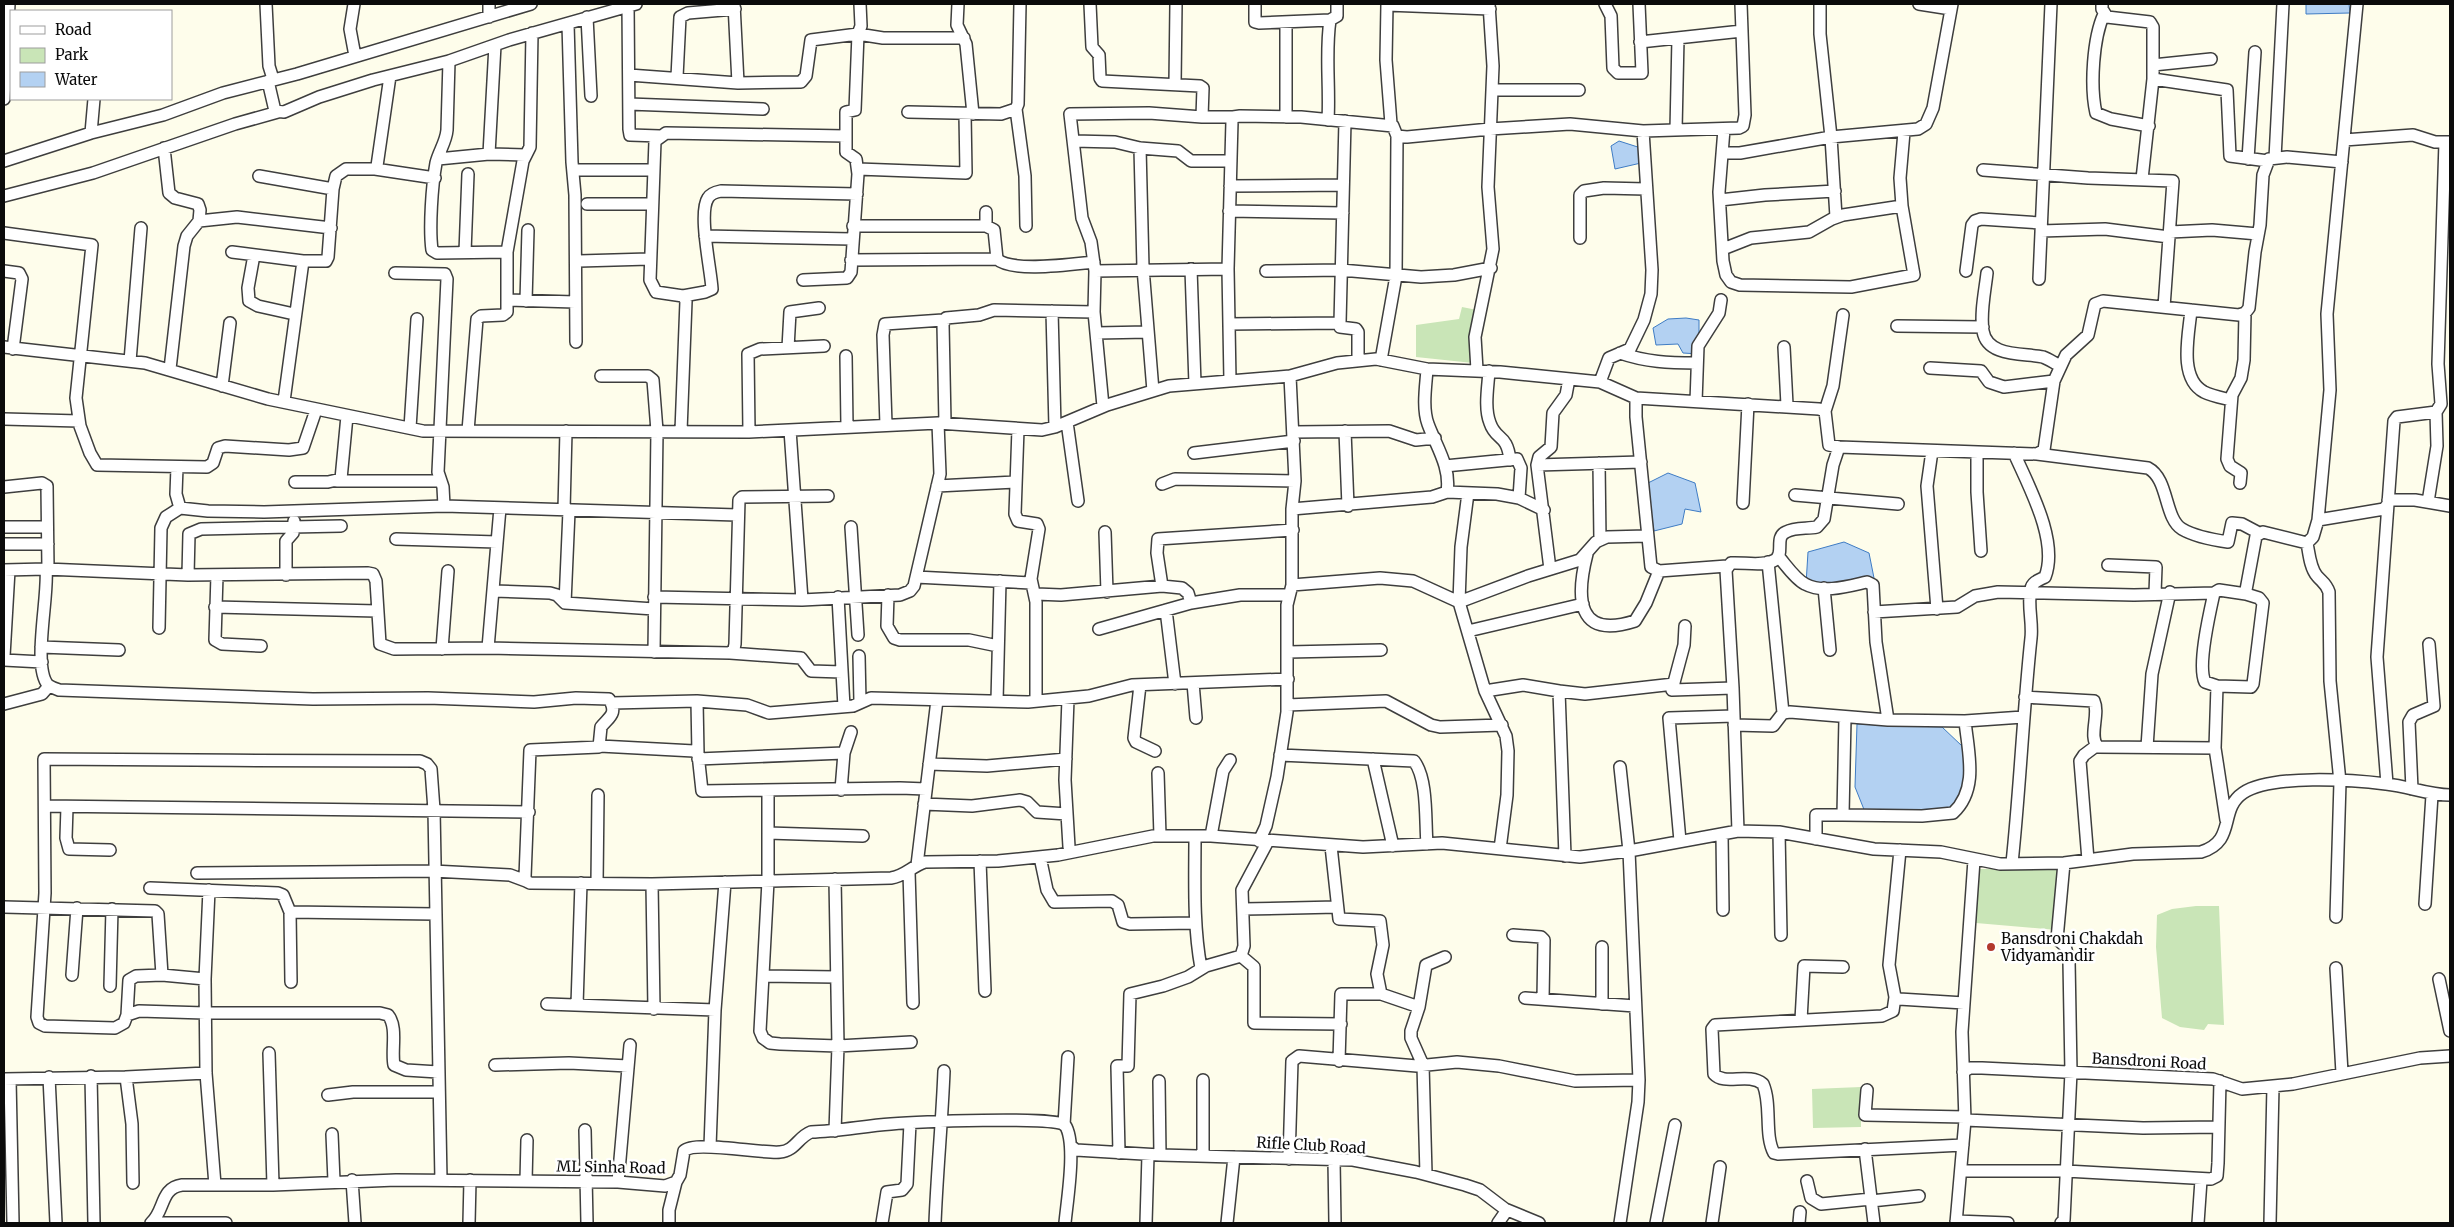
<svg xmlns="http://www.w3.org/2000/svg" width="2454" height="1227" font-family="Merriweather,serif">
  <style>
    .green { fill: #c9e5b7 }
    .water { fill: #b3d1f2; stroke: #3f7cc4 }
    .lines { fill: none; stroke-linecap: round; stroke-linejoin: round }
    .minor-casing { stroke: #3e3e3e; stroke-width: 14 }
    .minor { stroke: #fff; stroke-width: 11 }
    .poi-dot { fill: #b2392d; stroke: #fff; stroke-width: 2 }
    .labels { text-anchor: middle; dominant-baseline: central; stroke-width: 5; stroke-linejoin: round; paint-order: stroke }
    .poi-label { font-size: 15px; fill: #0b0b0b; stroke: #fff; text-anchor: start }
    .street-label { font-size: 15px; fill: #0b0b0b; stroke: #fff }
  </style>
  <rect width="100%" height="100%" fill="#fefdeb"/>
  <!-- green -->
  <path class="green" d="M1462,307L1477,310L1473,363L1416,357V325L1459,319Z
    M1979,869H2063L2057,930L1976,923Z
    M2196,906H2219L2224,1025L2208,1024L2204,1030L2180,1027L2162,1018L2156,947L2157,915L2172,909Z
    M1861,1087V1127L1813,1128L1812,1089Z"/>
  <!-- water -->
  <path class="water" d="M2306,4H2349L2350,13L2306,14Z
    M1619,141L1644,149L1641,163L1615,169L1611,146Z
    M1686,318L1699,320V354L1683,353L1678,344L1656,345L1653,328L1668,319Z
    M1668,473L1695,483L1701,512L1685,509L1682,524L1654,531L1646,484Z
    M1844,542L1869,553L1875,583L1806,584L1808,552Z
    M1857,724L1942,727L1962,746L1967,786L1957,808L1865,812L1855,787Z"/>
  <g class="lines">
    <!-- minor casing -->
    <g class="minor-casing">
      <path id="minor" d="M266,4L269,66L273,79
        M354,4L350,29L355,56
        M628,4L629,129L630,135L660,136
        M734,4L738,83L801,82L806,76L811,40L858,34L861,26L860,4
        M958,4L957,25L966,44L973,114
        M1090,4L1092,47L1099,55L1100,78L1102,81L1200,86L1203,88L1202,117H1233
        M1255,4V22L1259,23L1330,20
        M1387,4L1386,60L1391,124
        M1605,4L1611,16L1613,68L1618,73H1642L1639,4
        M1820,4V34L1831,137L1836,217
        M1919,4L1951,9
        M2102,4V9L2107,17L2150,22L2153,27V79L2227,90L2230,156L2268,161
        M1387,5L1490,9
        M2104,14C2093,38 2090,86 2096,113L2111,119L2149,126
        M489,17V4
        M587,17L591,96
        M1286,22V117
        M568,24L572,162L575,195L576,342
        M1640,42L1742,31
        M449,61L447,130C446,142 439,151 436,163C432,185 429,228 432,250L437,253L507,252
        M2153,65L2211,59
        M629,75L738,83
        M677,77L680,17L688,13L735,9
        M268,81L275,111L284,112L319,97L373,80L449,61L509,40L636,4
        M1175,84L1176,4
        M1492,90H1579
        M4,99L9,4
        M629,104L763,109
        M1016,109L1025,176L1026,226
        M908,112L1001,114L1016,109L1018,104L1020,4
        M1328,120C1330,86 1325,54 1330,20L1337,16V4
        M1345,121L1340,323V327L1356,329L1358,332V360
        M1724,129L1719,192L1723,261L1726,275L1731,282L1740,285L1851,287L1914,275L1902,206L1900,178L1904,132
        M1676,130L1678,38
        M91,133L94,99
        M1397,136L1407,137L1490,129L1570,124L1643,131L1739,128L1743,126L1745,115L1741,4
        M2344,140L2413,135L2435,142H2450
        M1074,141L1115,142L1140,148L1178,151L1191,161H1231
        M164,148L169,193L175,198L198,204L200,210L199,221L237,217L331,228
        M1140,148L1143,268L1153,391
        M1722,153H1740L1831,137L1918,129L1926,124L1933,108L1952,4
        M489,154L495,45
        M2275,158L2283,4
        M438,159L489,154L525,155
        M2248,159L2255,52
        M4,161L91,133L163,115L223,93L297,74L531,4
        M375,169L435,178
        M858,169L966,173L965,114
        M573,170H652
        M1983,170L2088,178L2173,181L2164,307
        M259,176L333,189
        M2142,179L2153,79
        M1230,186L1343,185
        M4,196L93,173L235,124L278,112
        M1720,200L1765,195L1835,191
        M587,204H651
        M1229,211L1343,213
        M986,212V226L994,230L997,259C1012,273 1073,264 1094,262
        M853,226H986
        M2041,231L2105,229L2169,237
        M2170,232L2212,230L2258,234
        M4,233L92,245L76,398L80,426L90,453L97,465L207,467L213,463L218,448L225,446L289,450L303,448L316,410
        M705,236L852,239
        M1580,238V195L1584,191L1604,188L1646,189
        M1723,249L1751,238L1809,232L1832,219L1843,215L1902,206
        M232,252L303,261
        M465,252L468,174
        M254,255L248,288L249,301L258,306L294,314
        M851,260L997,259
        M579,261L649,259
        M1191,269L1195,384
        M4,271L19,273L22,279L13,349
        M1095,271L1091,242L1082,218L1070,114L1149,113L1202,117
        M1266,271L1341,270L1421,277L1454,275L1491,268
        M1966,271L1972,225L1975,221L1981,219L2041,223
        M395,273L445,274L447,279L438,472L443,487L444,506
        M1987,273C1985,291 1980,313 1983,331C1987,357 2023,353 2043,357C2049,359 2054,363 2060,366
        M2039,279L2051,4
        M803,280L847,278L851,272L858,174L856,159L846,152V112L855,110L858,34L883,38H964
        M683,296L705,292L712,289C711,270 698,213 708,198C710,194 716,192 721,191L857,194
        M507,300L575,302
        M526,301L528,230
        M2191,310C2189,334 2178,378 2204,392C2212,396 2223,398 2231,400
        M1052,311L1055,427
        M1229,324L1340,323
        M1897,326L1983,327
        M1096,333L1148,332
        M4,347L145,363L268,399L423,431L749,432L938,423L1042,430L1055,427L1107,405L1169,386L1290,376L1337,363L1376,359L1427,369L1500,372L1600,382L1636,398L1819,409L1825,411L1829,445L1839,447L2037,454L2044,450L2054,381L2066,355L2088,335L2095,304L2103,301L2239,315L2245,313L2249,308L2255,252L2260,225L2263,175L2269,159L2287,157L2342,162
        M1784,347L1787,405
        M788,348L790,312L819,308
        M1620,353C1646,362 1669,363 1696,363
        M846,356L847,427
        M130,361L141,228
        M1930,368L1981,371L1989,382L2004,387L2054,381
        M170,369L184,246L187,236L199,221
        M1477,370L1475,337L1493,249L1488,187L1493,66L1489,4
        M1489,371C1488,387 1484,408 1490,423C1496,441 1507,433 1510,460
        M601,376H648L653,380L657,431L654,652
        M1230,381L1228,269L1232,121L1233,117L1240,116L1301,117L1393,126L1397,136L1396,276L1381,360
        M1600,382L1609,358L1630,349L1644,320L1651,294L1652,270L1643,131
        M222,386L230,323
        M1636,398V417L1651,567L1659,571L1727,566
        M284,401L303,261H326L328,257L333,189L336,176L346,169H375L377,166L390,76
        M1696,402L1698,346L1719,313L1721,300
        M1103,406L1094,312L1095,271L1228,269
        M1825,411L1833,386L1843,315
        M4,419L79,421
        M1067,422L1078,501
        M945,423L943,324L946,318L979,315L994,310L1094,312
        M886,425L883,335L885,324L943,320
        M410,428L417,319
        M1018,429L1015,514L1018,521L1037,524L1039,529L1031,579L1036,602V701
        M790,430L802,600
        M468,431L477,319L481,316L503,315L507,312V252L523,161L530,147L532,33
        M681,431L686,301L683,296L656,292L650,280L655,141L666,133L846,136
        M1345,431L1348,506
        M749,432L748,354L760,349L824,346
        M1294,432L1389,431L1416,440L1435,438
        M1932,451L1927,486L1937,609
        M1977,452V492L1981,551
        M1194,453L1294,441
        M2037,454L2148,468C2169,479 2164,518 2182,529C2194,536 2214,540 2228,542L2232,523L2242,524L2259,533
        M1599,463L1600,540
        M1537,465L1641,462
        M1445,466L1517,459L1521,468L1519,498
        M177,467L176,494L180,508L208,511L264,512L444,506L737,515
        M337,481H440
        M295,482H328L341,479L347,416
        M2240,483L2241,473L2230,466L2227,459L2232,395L2241,378L2244,360L2245,313
        M1162,484L1175,479L1295,481
        M937,486L1015,482
        M4,487L42,483L47,486L48,569
        M1447,492L1497,494L1519,498L1544,510
        M1468,493L1461,547L1459,602L1485,691L1506,736L1508,751L1507,795L1500,849
        M1795,495L1898,504
        M2388,500H2415L2450,506
        M2428,502L2437,446L2436,412
        M1743,503L1748,404
        M1292,509L1432,497L1447,492C1451,467 1436,446 1428,424C1422,408 1426,385 1427,369
        M564,510L566,431
        M2318,520L2384,509L2388,504L2394,421L2397,417L2436,412L2441,404L2438,364L2445,142
        M4,527H47
        M851,527L858,635
        M1105,532L1107,592
        M396,539L497,542
        M2307,543C2309,553 2310,568 2317,576C2322,582 2326,583 2329,592L2330,681L2340,782L2336,917
        M4,544H48
        M1587,554C1576,597 1576,640 1635,621L1646,603L1659,571
        M1778,556C1786,565 1795,579 1805,584C1823,594 1849,586 1867,582L1873,585L1876,642L1888,720L1965,721L2023,717
        M1768,562L1783,713
        M2108,565L2156,567L2155,593
        M46,569L188,575L368,573L373,574L376,581L380,644L394,649L488,648L730,653L734,649L735,644L739,500L742,497L828,496
        M1550,569L1537,465L1539,457L1551,447L1553,413L1566,395L1569,379
        M4,570L46,569C49,595 32,667 48,685C51,687 56,689 59,690L313,699L428,698L534,702L576,698L609,699C618,714 609,717 601,727L599,747L530,750L525,877L526,881L530,883L652,884L891,878C905,876 912,866 925,862L998,861L1058,855L1153,836H1211L1363,847L1442,843L1580,857L1629,851L1738,831L1779,832L1874,849L1941,852L2000,864L2064,863L2133,854L2201,852C2237,841 2218,810 2243,793C2271,774 2353,780 2386,784C2408,786 2428,795 2450,795
        M188,575L189,534L201,529L341,526
        M217,575L215,640L222,644L261,646
        M286,575V541L293,533L294,521
        M916,577L1031,583
        M1292,585L1380,578L1413,581L1459,602L1528,576L1580,560L1596,542L1607,537L1647,536
        M1162,586L1157,553L1158,539L1293,530
        M1824,588L1830,650
        M493,591L550,593L557,595L565,603L654,609
        M1036,594L1061,595L1162,586L1182,588L1188,593L1191,603
        M888,595L887,626L894,638L900,640H969L998,646
        M654,597L802,600L900,595L910,591L914,586L940,474L938,423
        M838,597L844,707
        M565,603L569,511
        M215,607L377,611
        M1166,610L1175,684
        M1874,612L1957,607L1975,596L1998,592L2134,595L2214,593
        M1685,626L1684,645L1672,690L1733,688
        M159,628L161,528L166,517L180,508
        M1099,629L1191,603L1240,595H1289
        M1468,631L1583,604
        M41,647L119,650
        M488,648L500,508
        M442,649L448,571
        M1288,652L1381,650
        M730,653L801,658L811,671L842,672
        M4,656L9,570
        M859,656L860,702
        M4,660L42,662
        M1193,683L1196,718
        M1140,685L1134,738L1136,742L1155,751
        M2217,686L2205,682C2197,666 2210,611 2214,593L2219,590L2246,594
        M1485,691L1523,685L1559,691L1565,856
        M1559,691L1585,694L1674,684
        M2025,697L2094,701C2100,714 2088,737 2098,747L2215,748
        M1068,699L1065,780L1069,847
        M697,701L698,754
        M997,701L1000,581
        M612,703L697,701L747,705L769,713L853,706L871,698L1028,702L1089,696L1132,685L1288,679
        M4,704L42,694L49,686
        M1287,705L1386,701L1431,725L1440,727L1502,725
        M1845,718L1843,815L1922,816L1953,813C1979,789 1968,752 1965,721
        M1734,725L1773,726L1783,713L1790,712L1888,720
        M600,746L694,751L698,754L702,791L900,788L926,789
        M2147,747L2152,674L2170,592
        M1280,755L1414,761C1428,779 1425,821 1427,844
        M698,759L844,753
        M1373,759L1393,846
        M929,764L987,766L1066,759
        M1620,767L1629,851L1639,1080L1638,1102L1620,1223
        M1158,773L1160,836
        M2387,784L2377,657L2388,504
        M2412,789L2409,722L2413,715L2434,706L2429,644
        M841,790L844,753L851,732
        M768,791V881L760,1031L763,1038L770,1043L780,1044L838,1046L911,1042
        M924,804L972,806L1020,800L1027,802L1037,812L1067,814
        M45,806L529,812
        M67,807L66,838L69,849L110,850
        M2226,820L2215,748L2217,686L2251,687L2253,684L2263,603L2259,598L2246,594V590L2256,536L2263,532L2307,543L2313,537L2318,520L2330,390L2327,314L2357,4
        M1738,831L1733,688L1726,570L1731,563C1744,562 1764,567 1775,560C1785,554 1774,537 1786,532C1795,527 1807,529 1817,527L1824,519L1833,465L1839,447
        M1779,832L1781,935
        M768,833L863,836
        M1722,835L1723,910
        M1195,836C1195,881 1193,924 1201,968
        M1211,836L1223,771L1230,760
        M1816,839V815H1843
        M1259,841L1266,826L1277,777L1287,712V605L1292,585V509L1295,481L1290,376
        M1680,841L1669,718L1734,716
        M1331,846L1339,919L1380,921L1383,945L1377,974L1381,994L1419,1007
        M1900,850L1889,965L1895,997L1899,999L1964,1003
        M1040,857L1047,890L1054,902L1112,901L1118,905L1123,922L1130,924L1195,923
        M2088,860L2080,761L2084,755L2096,746
        M980,861L985,991
        M2012,863C2020,788 2023,713 2031,638C2033,622 2027,604 2031,589C2032,582 2039,580 2045,577C2059,541 2029,487 2014,453
        M917,865L937,700
        M909,872L913,1003
        M197,873L433,871L510,875L526,881
        M597,883L598,795
        M652,884L654,1009
        M150,888L278,893L283,895L290,912L291,982
        M209,890L205,979L206,1073L215,1185
        M2425,904L2432,795
        M4,907L155,911L158,914L162,975L205,979
        M1243,909L1337,907
        M290,912L435,914
        M1513,935L1541,937L1544,940L1543,999
        M1241,956L1254,967V1023L1341,1024
        M2336,968L2342,1073
        M72,975L77,908
        M763,976L836,977
        M2439,979L2450,1031
        M110,986L112,909
        M1895,997L1893,1011L1882,1016L1715,1025L1712,1029L1714,1074C1725,1086 1748,1072 1763,1084C1772,1105 1764,1135 1774,1153L1778,1154L1963,1145
        M1525,998L1635,1006
        M547,1004L715,1010
        M1602,1004V947
        M577,1005L581,883
        M127,1015L129,980L136,976L162,975
        M1801,1020L1804,966L1843,967
        M269,1053L273,1185
        M1339,1061L1341,994H1381
        M495,1065L569,1063L628,1066
        M438,1072L406,1070L394,1065C391,1050 398,1027 388,1015L380,1013H205L139,1011L127,1015L124,1023L115,1028L45,1026L39,1023L37,1017L45,893L44,759C169,760 295,761 420,761L427,764L431,769L434,810L441,1180
        M1963,1072L1970,1068H1982L2213,1079L2242,1089L2293,1084L2420,1058L2450,1056
        M91,1076L94,1223
        M49,1077L56,1223
        M126,1077L132,1124L133,1183
        M4,1079L126,1077L206,1073
        M10,1079L13,1223
        M1159,1081L1160,1155
        M1867,1090L1865,1115L1965,1117
        M328,1095L353,1092H439
        M1965,1120L2143,1128L2218,1127
        M1064,1125L1068,1057
        M585,1130L587,1223
        M835,1131L838,1046L835,879
        M332,1134L334,1181
        M1071,1146L1076,1150L1160,1155L1353,1160L1416,1172L1465,1185L1480,1190L1505,1209L1539,1223
        M710,1147L715,1010L725,882
        M1865,1149L1874,1223
        M1119,1153L1117,1066H1128L1130,994L1163,986L1188,977L1206,966L1241,956L1244,946L1242,890L1268,841
        M1203,1156V1080
        M1289,1159L1292,1061L1299,1056L1417,1066L1457,1062L1499,1066L1575,1081L1639,1080
        M1334,1160L1335,1223
        M1961,1171H2066L2211,1179L2217,1176L2218,1163L2220,1081
        M1426,1174L1423,1065L1411,1038V1031L1419,1007L1426,965L1445,957
        M352,1180L355,1223
        M526,1181L527,1140
        M1807,1181L1811,1198L1821,1204L1871,1199
        M618,1182L630,1045
        M1871,1201L1919,1196
        M1956,1221L2008,1223
        M151,1223C165,1211 160,1188 182,1185H273L396,1180L618,1182L665,1186L676,1182L680,1175L684,1151C695,1140 761,1154 780,1152C795,1151 798,1137 811,1132C838,1131 864,1126 891,1124C912,1122 1057,1116 1065,1125C1077,1143 1067,1201 1065,1223
        M153,1223H226
        M469,1223L470,1180
        M669,1223V1210L676,1182
        M882,1223L887,1192L902,1190L907,1184L910,1123
        M935,1223C937,1172 942,1122 944,1071
        M1146,1223L1148,1155
        M1227,1223L1234,1157
        M1498,1223L1507,1210
        M1656,1223L1675,1125
        M1712,1223L1720,1167
        M1799,1223L1800,1212
        M1956,1223L1965,1120L1962,1032L1974,860
        M2061,1223L2064,1220L2071,1072L2069,961L2065,946L2057,939L2064,863
        M2198,1223L2201,1180
        M2270,1223L2273,1086"/>
    </g>
    <!-- minor -->
    <use href="#minor" class="minor"/>
  </g>
  <!-- markers -->
  <circle class="poi-dot" cx="1991" cy="947" r="5"/>
  <g class="labels">
    <!-- poi labels -->
    <g class="poi-label">
      <text x="2001" y="938">Bansdroni Chakdah<tspan x="2001" dy="17">Vidyamandir</tspan></text>
    </g>
    <!-- street labels -->
    <g class="street-label">
      <text transform="translate(2149 1061) rotate(3)">Bansdroni Road</text>
      <text transform="translate(1311 1145) rotate(3)">Rifle Club Road</text>
      <text transform="translate(611 1167) rotate(1)">ML Sinha Road</text>
    </g>
  </g>
  <!-- border -->
  <rect width="2454" height="1227" fill="none" stroke="#0b0b0b" stroke-width="10"/>
  <!-- legend -->
  <rect x="10" y="10" width="162" height="90" fill="#ffffff" stroke="#9d9d9d"/>
  <rect x="20" y="26" width="25" height="8" fill="#ffffff" stroke="#9d9d9d"/>
  <text x="55" y="35" font-size="15" fill="#0b0b0b">Road</text>
  <rect x="20" y="48" width="25" height="15" fill="#c9e5b7" stroke="#9d9d9d"/>
  <text x="55" y="60" font-size="15" fill="#0b0b0b">Park</text>
  <rect x="20" y="72" width="25" height="15" fill="#b3d1f2" stroke="#9d9d9d"/>
  <text x="55" y="85" font-size="15" fill="#0b0b0b">Water</text>
</svg>
